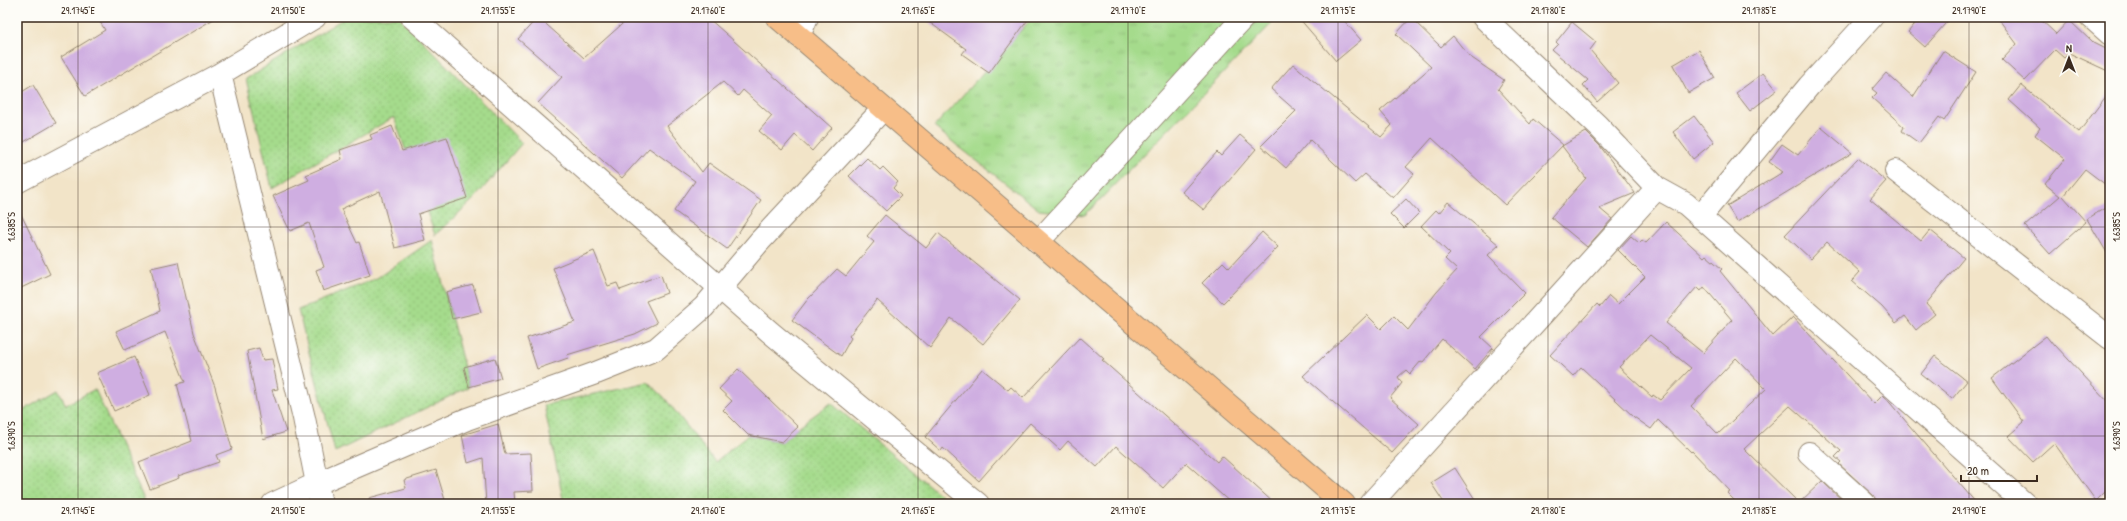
<svg xmlns="http://www.w3.org/2000/svg" width="2127" height="521" font-family="'Patrick Hand',sans-serif">
  <style>
    .grass { fill: url(#grass-tufts); stroke: #708255 }
    .park { fill: url(#park-dots); stroke: #708255 }
    .building { fill: #cfaee1; fill-rule: evenodd }
    .lines { fill: none; stroke-linecap: round; stroke-linejoin: round }
    .minor-casing { stroke: #968773; stroke-width: 24 }
    .highway-casing { stroke: #968773; stroke-width: 24 }
    .minor { stroke: #fff; stroke-width: 22 }
    .highway { stroke: #f7be88; stroke-width: 22 }
    .ticks { fill: none; stroke: #3b2a1e; stroke-width: 1; stroke-opacity: 0.45 }
    .neatline { fill: none; stroke: #3b2a1e; stroke-width: 1.5 }
    .ticks-label { font-size: 10px; text-anchor: middle; fill: #3b2a1e }
  </style>
  <defs>
    <pattern id="grass-tufts" width="24" height="20" patternUnits="userSpaceOnUse"><rect width="24" height="20" fill="#a5db8c"/><path d="M3 7l-1-3M5 7V3M7 7l1-3M15 17l-1-3M17 17v-4M19 17l1-3" fill="none" stroke="#8fbc78"/></pattern>
    <pattern id="park-dots" width="8" height="8" patternUnits="userSpaceOnUse"><rect width="8" height="8" fill="#a5db8c"/><path d="M2 2h.1M6 6h.1" fill="none" stroke="#8fbc78" stroke-width="1.8" stroke-linecap="round"/></pattern>
  </defs>
  <rect width="100%" height="100%" fill="#fdfcf7"/>
  <filter id="ink" filterUnits="userSpaceOnUse"><feTurbulence type="fractalNoise" baseFrequency=".025" numOctaves="2"/><feDisplacementMap in="SourceGraphic" scale="8" xChannelSelector="R" yChannelSelector="G"/><feConvolveMatrix kernelMatrix="1 2 1 2 8 2 1 2 1" color-interpolation-filters="sRGB"/></filter>
  <filter id="wash" filterUnits="userSpaceOnUse"><feTurbulence type="fractalNoise" baseFrequency=".012" numOctaves="4" result="noise"/><feDisplacementMap in="SourceGraphic" scale="16" xChannelSelector="R" yChannelSelector="G"/><feGaussianBlur stdDeviation="0.9" result="paint"/><feColorMatrix in="noise" values="0 0 0 0 0 0 0 0 0 0 0 0 0 0 0 0 0 1.4 0 .05"/><feComposite in="paint" operator="in"/></filter>
  <g filter="url(#wash)">
    <rect width="100%" height="100%" fill="#f2e4c8"/>
    <!-- grass -->
    <path class="grass" d="M1033,17H1278L1085,215L1039,210L934,127Z"/>
    <!-- park -->
    <path class="park" d="M346,17H399L522,143L474,199L435,235L394,117L272,188L246,79Z
      M432,240L469,387L335,452L298,310L377,278Z
      M648,382L664,397L715,462L748,435L782,442L798,427L831,403L951,504H564L544,405Z
      M95,389L146,504H17V414L58,390L66,405Z"/>
    <g id="blocks">
      <!-- building -->
      <path class="building" d="M97,17H217L85,96L61,57L105,30Z
        M538,17L584,58L630,17H707L832,128L812,151L795,135L782,150L759,131L772,116L743,90L738,96L723,82L667,126L702,172L709,163L761,200L727,249L674,211L695,181L649,148L622,178L538,103L562,77L518,39Z
        M922,17H1030L989,73L962,54L966,49Z
        M1298,17H1341L1361,40L1336,61Z
        M1921,17H1951L1925,47L1908,32Z
        M1997,17H2038L2056,34L2069,20L2092,42L2110,51V72L2069,53L2064,58L2055,50L2025,81L2002,60L2017,44Z
        M1411,18L1441,47L1453,36L1469,56L1504,80L1498,89L1530,124L1533,119L1563,145L1505,205L1432,138L1406,167L1414,174L1393,198L1365,174L1355,183L1310,140L1286,168L1261,146L1296,111L1271,89L1293,64L1381,137L1392,125L1380,111L1431,67L1396,34Z
        M1572,22L1596,42L1590,50L1618,83L1597,102L1583,85L1588,80L1552,50L1558,44L1556,42Z
        M1699,50L1715,78L1688,93L1673,65Z
        M1943,51L1976,72L1944,121L1939,117L1919,143L1902,131L1904,127L1872,98L1877,93L1872,89L1886,73L1913,97Z
        M1763,73L1777,90L1750,111L1736,93Z
        M33,85L56,123L17,146V95Z
        M2021,85L2079,132L2110,91V188L2085,169L2063,196L2086,222L2050,254L2025,226L2060,196L2045,184L2065,159L2035,135L2040,128L2009,100Z
        M1694,116L1714,142L1693,159L1673,132Z
        M392,126L402,151L447,137L467,198L418,214L425,240L395,248L380,191L341,209L357,243L359,242L370,275L323,291L316,270L324,267L309,223L290,231L273,196L309,180L306,175L342,159L340,150L372,139L370,135Z
        M1821,127L1852,153L1737,222L1727,206L1783,172L1769,162L1782,144L1798,155Z
        M1586,132L1600,146L1635,193L1599,208L1612,219L1587,247L1551,217L1586,178L1562,146Z
        M1240,135L1256,149L1204,210L1182,192L1217,152L1221,156Z
        M867,158L880,170L883,167L898,182L893,188L901,196L886,211L849,176Z
        M1858,158L1886,181L1870,199L1921,241L1930,230L1964,258L1926,304L1935,314L1916,330L1905,316L1896,323L1882,307L1852,281L1860,272L1827,242L1811,259L1785,235Z
        M1406,199L1419,213L1404,228L1390,214Z
        M1448,202L1499,245L1488,255L1525,293L1481,337L1493,348L1475,369L1442,339L1423,362L1421,361L1410,374L1406,370L1398,377L1402,383L1390,398L1419,424L1392,453L1303,376L1367,315L1381,329L1394,316L1408,330L1436,293L1457,270L1445,259L1450,254L1421,226L1436,210L1439,213Z
        M2110,205V258L2087,219Z
        M17,206L50,274L17,290Z
        M885,215L926,248L938,233L1020,300L983,344L951,318L930,348L877,300L849,336L851,338L841,356L792,320L808,299L837,269L846,276L874,242L867,236Z
        M1666,222L1704,257L1706,255L1722,269L1720,271L1773,336L1793,317L1874,404L1883,395L1884,396L1977,504H1877L1873,495L1839,464L1841,462L1835,457L1841,451L1790,406L1744,449L1799,503L1822,481L1846,504H1738L1727,493L1730,491L1692,451L1691,452L1658,420L1651,429L1634,417L1581,367L1573,376L1550,355L1597,304L1600,307L1609,296L1618,304L1645,277L1618,250L1631,236L1639,243L1642,240L1646,243ZM1697,287L1701,291L1704,287L1732,320L1703,353L1666,323ZM1650,335L1691,368L1660,400L1653,395L1652,397L1619,367ZM1736,358L1766,389L1718,434L1691,406Z
        M1262,232L1278,247L1223,303L1202,283L1223,262L1229,268Z
        M594,251L608,286L617,283L620,290L661,275L667,293L646,301L657,323L635,334L567,355L568,358L537,369L527,338L575,322L553,268Z
        M178,262L194,333L215,387L232,449L216,455L219,462L178,476L179,478L150,489L139,462L192,441L177,384L185,382L165,332L125,350L116,331L160,311L151,268Z
        M473,285L481,312L452,319L446,292Z
        M2046,336L2054,346L2055,345L2110,404V487L2096,501L2054,443L2033,462L2008,436L2024,422L1992,378Z
        M1080,337L1104,359L1102,360L1217,462L1222,456L1275,504H1232L1186,463L1163,488L1116,446L1097,467L1068,441L1060,450L1030,423L979,481L943,448L941,451L925,437L982,369L1008,390L1011,387L1023,398Z
        M259,348L263,360L272,359L278,389L272,390L286,432L263,439L247,351Z
        M1935,356L1967,381L1952,399L1921,374Z
        M134,357L150,395L114,411L97,373Z
        M495,358L501,378L469,387L464,367Z
        M738,369L798,427L782,442L748,435L723,410L732,401L719,389Z
        M498,424L505,454L531,453L533,491L514,492L515,503L486,504L483,458L468,463L462,435Z
        M1455,468L1478,504H1445L1431,483Z
        M436,470L445,500L430,504H370L369,498L406,488L404,480Z"/>
    </g>
  </g>
  <g filter="url(#ink)">
    <use href="#blocks" fill-opacity="0" stroke="#968773" stroke-width="1"/>
    <g class="lines">
      <!-- minor casing -->
      <g class="minor-casing">
        <path id="minor" d="M412,17L770,332L978,504
          M2091,17L2110,34
          M799,36L807,17
          M220,74L304,418L321,504
          M1896,171L2110,338
          M17,182L220,74L315,17
          M1657,188L1686,204L2025,504
          M1700,217L1809,86L1872,17
          M1038,242L1244,17
          M1809,453L1865,504
          M273,504L318,483L467,419L596,373L656,349L704,307L759,242L883,109
          M1370,504L1657,188L1598,126L1483,17"/>
      </g>
      <!-- highway casing -->
      <g class="highway-casing">
        <path id="highway" d="M777,17L1344,504"/>
      </g>
      <!-- minor -->
      <use href="#minor" class="minor"/>
      <!-- highway -->
      <use href="#highway" class="highway"/>
    </g>
  </g>
  <!-- ticks -->
  <path class="ticks" d="M78,17V504M288,17V504M498,17V504M708,17V504M918,17V504M1128,17V504M1338,17V504M1548,17V504M1759,17V504M1969,17V504M17,18H2110M17,227H2110M17,436H2110"/>
  <!-- margin -->
  <rect width="2127" height="521" fill="none" stroke="#fdfcf7" stroke-width="44"/>
  <!-- north arrow -->
  <g transform="translate(2069 58)" stroke="#fdfcf7" stroke-width="3" paint-order="stroke">
  <path d="M0-3L7 15L0 10L-7 15Z" fill="#3b2a1e"/>
  <text y="-6" font-size="11" font-weight="bold" text-anchor="middle" fill="#3b2a1e">N</text>
  </g>
  <!-- scale -->
  <path d="M1961 475v6h76v-6" fill="none" stroke="#3b2a1e" stroke-width="2"/>
  <text x="1967" y="475" font-size="12" fill="#3b2a1e" stroke="#fdfcf7" stroke-width="3" paint-order="stroke">20 m</text>
  <rect x="22" y="22" width="2083" height="477" class="neatline"/>
  <g class="ticks-label">
    <text x="78" y="14">29.1745°E</text>
    <text x="288" y="14">29.1750°E</text>
    <text x="498" y="14">29.1755°E</text>
    <text x="708" y="14">29.1760°E</text>
    <text x="918" y="14">29.1765°E</text>
    <text x="1128" y="14">29.1770°E</text>
    <text x="1338" y="14">29.1775°E</text>
    <text x="1548" y="14">29.1780°E</text>
    <text x="1759" y="14">29.1785°E</text>
    <text x="1969" y="14">29.1790°E</text>
    <text transform="translate(11 227) rotate(-90)" y="4">1.6385°S</text>
    <text transform="translate(2116 227) rotate(-90)" y="4">1.6385°S</text>
    <text transform="translate(11 436) rotate(-90)" y="4">1.6390°S</text>
    <text transform="translate(2116 436) rotate(-90)" y="4">1.6390°S</text>
    <text x="78" y="514">29.1745°E</text>
    <text x="288" y="514">29.1750°E</text>
    <text x="498" y="514">29.1755°E</text>
    <text x="708" y="514">29.1760°E</text>
    <text x="918" y="514">29.1765°E</text>
    <text x="1128" y="514">29.1770°E</text>
    <text x="1338" y="514">29.1775°E</text>
    <text x="1548" y="514">29.1780°E</text>
    <text x="1759" y="514">29.1785°E</text>
    <text x="1969" y="514">29.1790°E</text>
  </g>
</svg>
